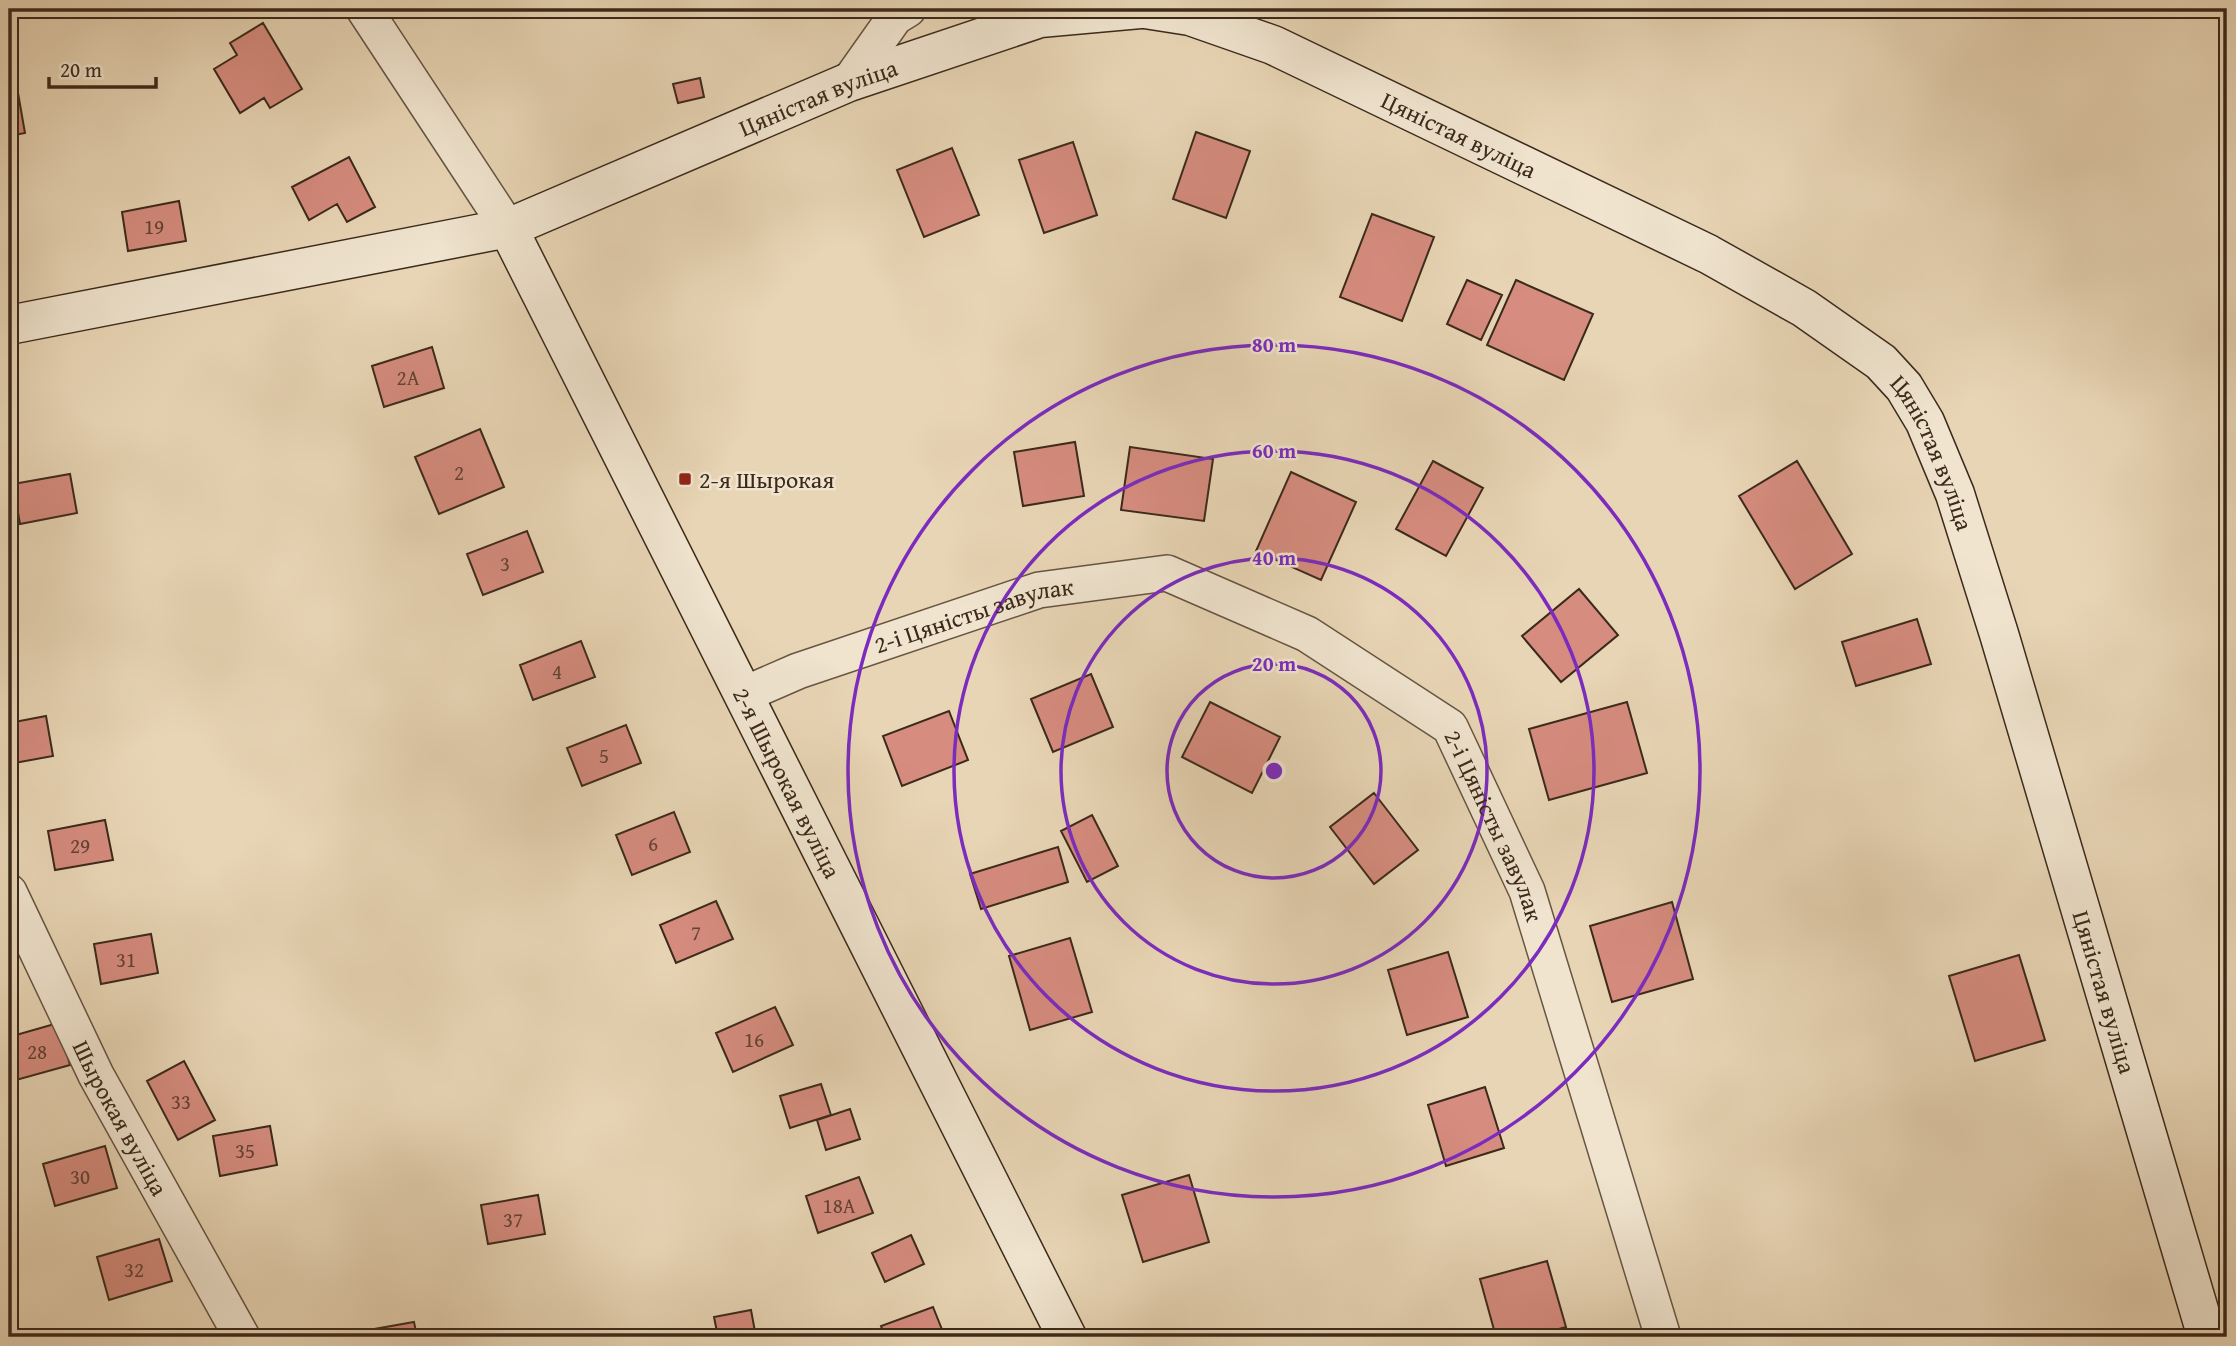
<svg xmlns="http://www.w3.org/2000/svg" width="2236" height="1346" font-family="'Gentium Book Plus',serif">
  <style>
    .building { fill: #d68c7f; stroke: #3b2a1b; stroke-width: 2 }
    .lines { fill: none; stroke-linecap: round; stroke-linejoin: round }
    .street-casing { stroke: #665542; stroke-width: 38 }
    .secondary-casing { stroke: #3b2a1b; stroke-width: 41 }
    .street { stroke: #f0e4cf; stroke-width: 35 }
    .secondary { stroke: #f0e4cf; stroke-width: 38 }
    .ring { fill: none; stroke: #7b2cbf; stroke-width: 3.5 }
    .poi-dot { fill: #8f2418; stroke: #f0e4cf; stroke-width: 2.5 }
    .labels { text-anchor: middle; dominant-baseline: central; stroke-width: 5; stroke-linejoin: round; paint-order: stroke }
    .number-label { font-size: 21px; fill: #624234 }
    .street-label { font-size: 24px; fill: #3b2a1b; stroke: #f0e4cf }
    .poi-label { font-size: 24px; fill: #3b2a1b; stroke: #f0e4cf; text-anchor: start }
    .centre { fill: #7b2cbf; stroke: #f0e4cf; stroke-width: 3.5 }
    .ring-label { font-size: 21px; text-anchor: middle; font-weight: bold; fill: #7b2cbf; stroke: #f0e4cf; stroke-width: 5; stroke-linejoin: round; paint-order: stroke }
  </style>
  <rect width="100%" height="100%" fill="#e8d5b5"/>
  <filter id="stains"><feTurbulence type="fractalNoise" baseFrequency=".00286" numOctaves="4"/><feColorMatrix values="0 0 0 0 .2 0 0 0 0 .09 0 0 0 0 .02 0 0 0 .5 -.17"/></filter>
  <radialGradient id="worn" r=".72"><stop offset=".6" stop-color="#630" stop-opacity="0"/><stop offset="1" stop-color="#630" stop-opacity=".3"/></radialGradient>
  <!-- building -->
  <path class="building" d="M263,23L302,89L270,108L264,98L240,113L214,69L237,55L230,43Z
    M700,78L704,97L678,103L673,84Z
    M18,93L25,133L9,136V95Z
    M1196,132L1250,151L1226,218L1173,199Z
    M1073,142L1097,215L1044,233L1019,160Z
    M952,148L979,215L924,237L897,170Z
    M349,157L375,207L347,222L337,204L309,220L292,187Z
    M179,201L186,241L128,251L122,212Z
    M1372,214L1434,237L1402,321L1340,297Z
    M1467,280L1502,295L1481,340L1447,324Z
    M1516,280L1593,314L1564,380L1487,345Z
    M432,347L444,388L384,407L372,366Z
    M480,429L504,487L439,514L415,457Z
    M1075,442L1084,496L1023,506L1014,452Z
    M1130,447L1213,459L1204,521L1121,510Z
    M1433,461L1483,488L1446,556L1396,529Z
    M1797,461L1852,554L1795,589L1739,496Z
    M1291,472L1356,502L1321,580L1256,551Z
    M70,474L77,513L20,524L13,484Z
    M527,531L543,572L483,595L467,554Z
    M1579,589L1618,635L1561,682L1522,636Z
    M9,613H11L18,652L9,654Z
    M1917,619L1931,664L1856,686L1842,642Z
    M581,641L595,677L533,700L520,665Z
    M1091,674L1113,727L1053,752L1031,699Z
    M1210,702L1280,737L1252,793L1182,757Z
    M1627,702L1647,773L1549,800L1529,729Z
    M949,711L968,760L902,786L883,736Z
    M46,716L53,756L9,764V723Z
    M626,725L641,763L582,786L567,748Z
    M1374,793L1418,850L1374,884L1330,827Z
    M674,812L690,852L632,875L616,835Z
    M1092,815L1118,866L1087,882L1061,831Z
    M105,820L113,860L55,870L48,831Z
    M1058,847L1068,882L981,909L970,874Z
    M716,901L733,939L676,963L660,925Z
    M1672,902L1693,979L1612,1002L1590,926Z
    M151,934L158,973L101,984L94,944Z
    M1070,938L1092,1012L1030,1030L1009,956Z
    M1448,952L1468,1017L1407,1035L1388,970Z
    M2019,955L2045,1040L1975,1061L1949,976Z
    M775,1007L793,1045L733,1072L716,1033Z
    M58,1023L70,1065L9,1082V1037Z
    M184,1061L215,1120L178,1140L147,1081Z
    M821,1084L831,1115L790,1128L780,1096Z
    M1485,1087L1504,1148L1446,1166L1428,1105Z
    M850,1109L860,1139L826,1150L817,1120Z
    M270,1126L277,1165L220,1176L213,1136Z
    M105,1146L117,1188L55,1206L43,1164Z
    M1189,1175L1209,1242L1143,1262L1122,1195Z
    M859,1177L873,1213L818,1233L806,1196Z
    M538,1195L545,1234L488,1244L481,1205Z
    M911,1235L924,1264L885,1282L872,1253Z
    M159,1239L172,1281L109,1300L97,1257Z
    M1547,1261L1566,1327L1530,1337H1496L1480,1279Z
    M933,1307L945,1337H885L881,1326Z
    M751,1310L756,1337H718L714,1317Z
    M414,1322L417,1337H358L357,1332Z"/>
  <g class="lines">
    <!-- street casing -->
    <g class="street-casing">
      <g id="street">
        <path d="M364,9L508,228"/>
        <path d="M849,82L895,17L908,9"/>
        <path id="s1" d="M743,695L798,671L1039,590L1167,573L1307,634L1450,727L1527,891L1663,1337"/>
        <path id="s2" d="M9,892L96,1075L242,1337"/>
      </g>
    </g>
    <!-- secondary casing -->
    <g class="secondary-casing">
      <g id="secondary">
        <path id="s3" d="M1145,9L1190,16L1273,45L1708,254L1804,308L1881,362L1904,387L1925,422L1955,494L1999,634L2207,1337"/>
        <path id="s4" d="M508,228L1067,1337"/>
        <path id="s5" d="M9,325L508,228L849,82L1040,18L1140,9"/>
      </g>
    </g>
    <!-- street -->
    <use href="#street" class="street"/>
    <!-- secondary -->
    <use href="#secondary" class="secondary"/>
  </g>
  <!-- distance rings -->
  <g class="ring">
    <circle cx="1274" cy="771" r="107"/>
    <circle cx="1274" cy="771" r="213"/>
    <circle cx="1274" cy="771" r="320"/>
    <circle cx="1274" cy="771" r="426"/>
  </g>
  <!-- markers -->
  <rect class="poi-dot" x="678" y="472" width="14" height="14" rx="3.5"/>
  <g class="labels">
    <!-- number labels -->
    <g class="number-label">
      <text x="154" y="226">19</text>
      <text x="408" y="377">2А</text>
      <text x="459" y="472">2</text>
      <text x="505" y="563">3</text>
      <text x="557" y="671">4</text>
      <text x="604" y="755">5</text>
      <text x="653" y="843">6</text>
      <text x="80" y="845">29</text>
      <text x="696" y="932">7</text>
      <text x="126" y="959">31</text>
      <text x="754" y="1039">16</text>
      <text x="37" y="1051">28</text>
      <text x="181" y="1101">33</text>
      <text x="245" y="1150">35</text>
      <text x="80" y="1176">30</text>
      <text x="839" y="1205">18А</text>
      <text x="513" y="1219">37</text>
      <text x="134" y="1269">32</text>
    </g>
    <!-- street labels -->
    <g class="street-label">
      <text stroke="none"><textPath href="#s5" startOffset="845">Цяністая вуліца</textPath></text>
      <text stroke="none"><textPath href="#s3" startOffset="340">Цяністая вуліца</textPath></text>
      <text stroke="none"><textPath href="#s3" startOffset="926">Цяністая вуліца</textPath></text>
      <text stroke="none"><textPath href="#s1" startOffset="245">2-і Цяністы завулак</textPath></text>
      <text stroke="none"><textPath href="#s4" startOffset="621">2-я Шырокая вуліца</textPath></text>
      <text stroke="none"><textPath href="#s1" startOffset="875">2-і Цяністы завулак</textPath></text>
      <text stroke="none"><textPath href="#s3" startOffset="1493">Цяністая вуліца</textPath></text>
      <text stroke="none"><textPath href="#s2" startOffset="252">Шырокая вуліца</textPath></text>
    </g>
    <!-- poi labels -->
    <g class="poi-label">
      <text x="699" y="479">2-я Шырокая</text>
    </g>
  </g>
  <circle cx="1274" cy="771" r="10" class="centre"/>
  <g class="ring-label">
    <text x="1274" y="352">80 m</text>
    <text x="1274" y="458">60 m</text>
    <text x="1274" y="565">40 m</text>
    <text x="1274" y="671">20 m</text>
  </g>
  <!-- margin -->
  <rect width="2236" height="1346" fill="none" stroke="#e8d5b5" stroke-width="35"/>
  <rect x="10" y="10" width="2215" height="1325" fill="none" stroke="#3b2a1b" stroke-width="3.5"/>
  <rect x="18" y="18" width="2201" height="1311" fill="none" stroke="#3b2a1b" stroke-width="2"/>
  <!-- scale -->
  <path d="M49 77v10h107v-10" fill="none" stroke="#3b2a1b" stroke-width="3.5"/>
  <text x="60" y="77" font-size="21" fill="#3b2a1b" stroke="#f0e4cf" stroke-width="5" paint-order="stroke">20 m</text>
  <rect width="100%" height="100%" filter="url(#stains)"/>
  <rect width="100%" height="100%" fill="url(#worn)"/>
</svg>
